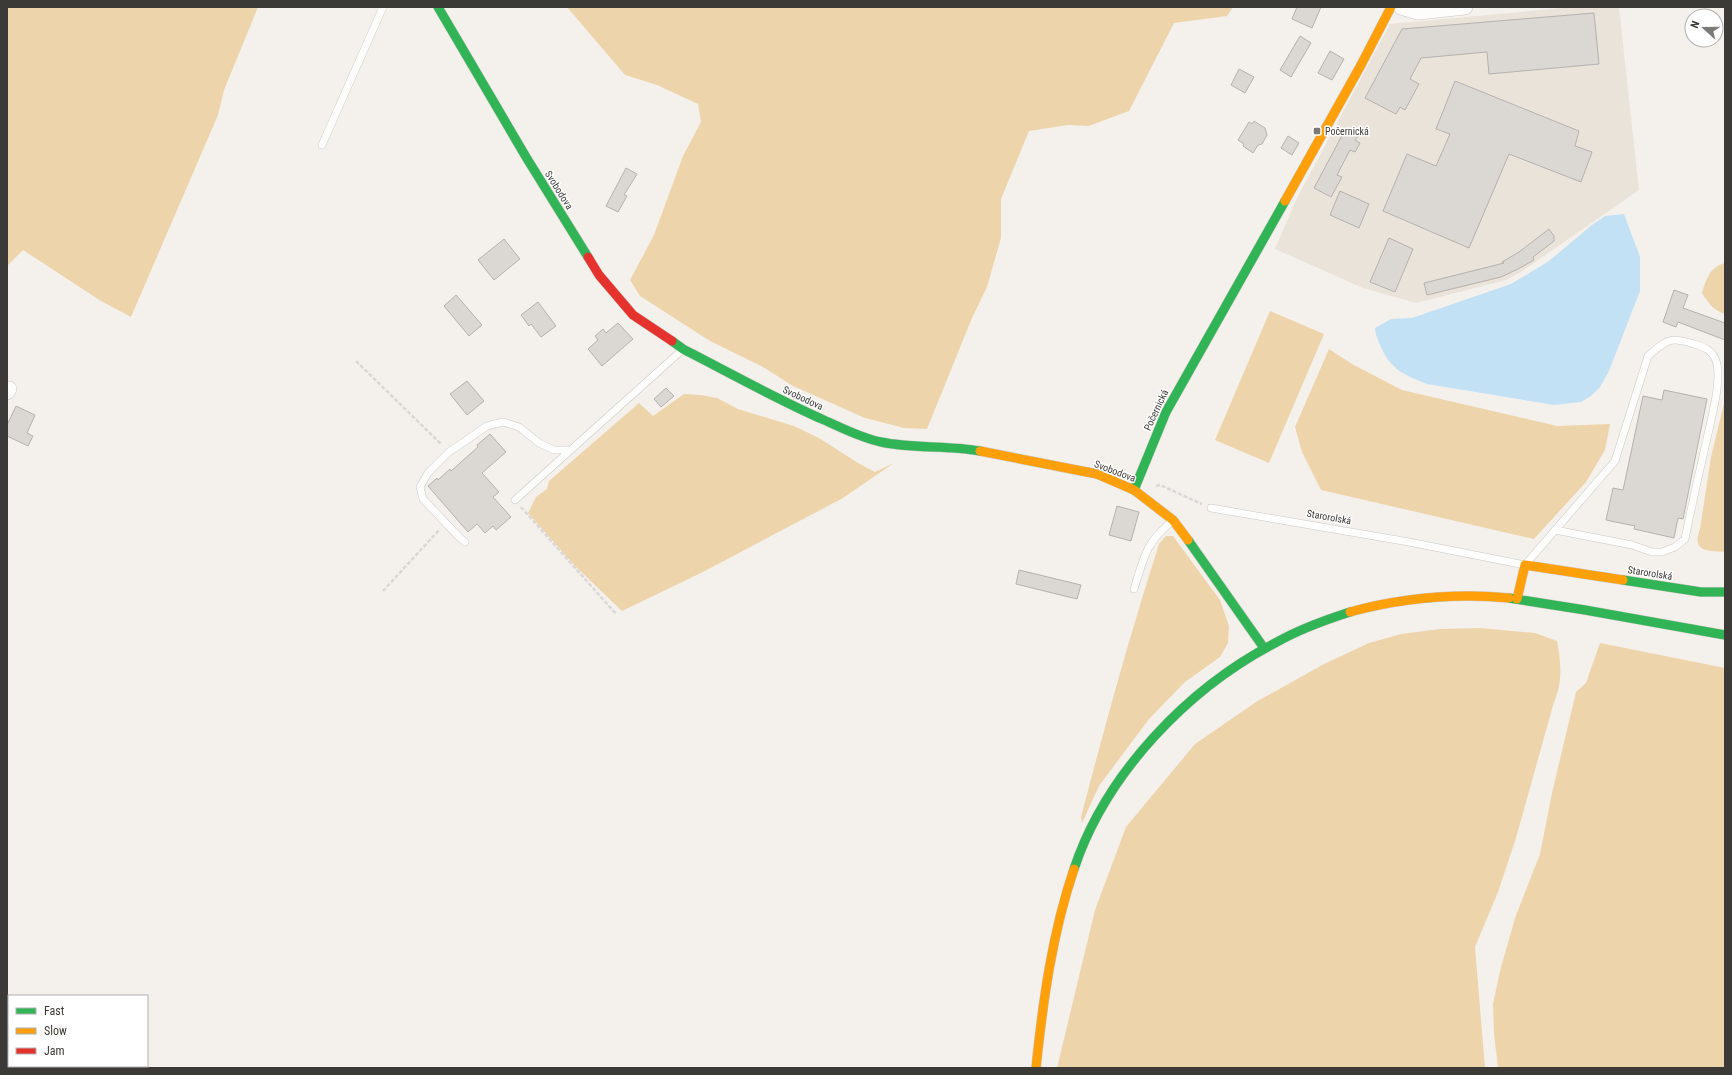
<svg xmlns="http://www.w3.org/2000/svg" width="1732" height="1075" font-family="'Roboto Condensed',sans-serif">
  <style>
    .built { fill: #eae3d9 }
    .green { fill: #eed4ab }
    .water { fill: #c2e1f4 }
    .building { fill: #dbd8d4; stroke: #b4b1ae }
    .lines { fill: none; stroke-linecap: round; stroke-linejoin: round }
    .lane-casing { stroke: #ccc9c6; stroke-width: 8 }
    .street-casing { stroke: #ccc9c6; stroke-width: 16 }
    .fast-casing { stroke: #ccc9c6; stroke-width: 10 }
    .slow-casing { stroke: #ccc9c6; stroke-width: 10 }
    .jam-casing { stroke: #ccc9c6; stroke-width: 10 }
    .path { stroke: #d9d8d6; stroke-width: 2.5; stroke-dasharray: 4 2; stroke-linecap: butt }
    .lane { stroke: #fdfdfc; stroke-width: 7 }
    .street { stroke: #fdfdfc; stroke-width: 15 }
    .fast { stroke: #30b455; stroke-width: 9 }
    .slow { stroke: #ff9f0a; stroke-width: 9 }
    .jam { stroke: #e5322d; stroke-width: 9 }
    .poi-dot { fill: #7c7a76; stroke: #fff; stroke-width: 1.5 }
    .labels { text-anchor: middle; dominant-baseline: central; stroke-width: 3; stroke-linejoin: round; paint-order: stroke }
    .poi-label { font-size: 10px; fill: #3c3a36; stroke: #fff; text-anchor: start }
    .street-label { font-size: 10px; fill: #3c3a36; stroke: #fff }
  </style>
  <rect width="100%" height="100%" fill="#f4f1ec"/>
  <!-- built -->
  <path class="built" d="M1574,7H1619L1639,190L1521,272L1506,280L1416,303L1363,288L1275,249L1297,198L1390,24Z"/>
  <!-- green -->
  <path class="green" d="M7,7H258L224,90L218,115L131,317L101,301L23,250L7,266Z
    M567,7H1233L1227,16L1174,23L1129,111L1089,126L1068,125L1029,131L1001,199V238L987,287L972,318L927,429L904,428L865,418L793,386L763,367L710,341L640,296L630,280L654,235L683,156L701,122L698,104L657,85L625,75Z
    M1725,263V314C1713,310 1709,304 1702,293C1706,279 1710,267 1725,263Z
    M1270,311L1324,334L1269,463L1215,440Z
    M1329,349L1352,364L1402,390L1557,426L1610,424L1605,450L1586,482L1534,539L1321,490L1302,452L1295,427Z
    M684,394L701,395L717,398L738,409L794,426L819,438L858,463L875,472L894,463L843,498L703,572L622,611L575,566L528,513L536,497L547,489L549,481L639,403L653,416Z
    M1724,403H1725V552C1708,551 1691,552 1700,529L1711,457Z
    M1166,536H1173L1220,600L1229,626L1228,643L1220,657L1185,682L1149,719L1099,786L1082,823L1081,817C1105,725 1130,634 1159,544Z
    M1480,628L1535,633L1557,641C1561,662 1563,682 1554,702L1516,838L1498,892L1475,947L1485,1068H1057L1095,910L1126,827L1195,744L1256,702L1324,664L1369,643L1401,634L1440,629Z
    M1600,643L1725,668V1068H1498L1494,1034L1493,1004L1500,971L1515,918L1540,854L1552,793L1576,692L1586,683Z"/>
  <!-- water -->
  <path class="water" d="M1624,214L1640,257V291L1609,371L1600,387L1591,396L1581,402L1554,405L1427,384C1404,375 1390,369 1380,345C1378,339 1375,334 1375,328L1391,319L1412,318L1511,284L1549,261L1592,225L1605,216Z"/>
  <!-- building -->
  <path class="building" d="M1297,7H1321L1312,28L1292,19Z
    M1594,13L1599,64L1489,74L1487,52L1421,58L1410,79L1419,84L1405,110L1400,107L1396,114L1365,98L1402,29Z
    M1300,36L1311,43L1291,77L1280,70Z
    M1330,51L1344,59L1332,80L1318,73Z
    M1239,69L1254,77L1245,93L1231,85Z
    M1455,81L1579,131L1575,146L1592,152L1581,182L1509,154L1469,248L1383,211L1407,154L1436,166L1450,134L1436,129Z
    M1254,121L1265,128L1267,135L1262,144L1258,145L1253,153L1243,146L1244,144L1238,140L1249,122L1252,124Z
    M1346,128L1359,135L1355,140L1360,143L1355,152L1350,150L1337,175L1342,177L1331,197L1314,188Z
    M1288,136L1299,143L1292,155L1281,148Z
    M626,168L637,174L624,195L627,196L618,212L606,206Z
    M1340,191L1369,204L1359,228L1330,215Z
    M1549,229L1554,236V241L1533,257L1534,260L1518,269L1501,277L1427,295L1424,283L1504,263L1502,262L1519,252Z
    M1389,238L1413,249L1395,292L1370,282Z
    M504,239L520,259L494,280L478,260Z
    M1674,290L1688,295L1683,308L1725,323V340L1678,322L1676,327L1663,322Z
    M456,295L482,325L469,336L444,306Z
    M538,302L556,326L541,337L531,324L529,326L521,315Z
    M618,323L633,339L602,366L588,349L598,340L595,336L603,329L606,333Z
    M467,381L484,401L467,415L450,394Z
    M666,388L674,396L661,407L654,399Z
    M1664,390L1707,399L1683,519L1678,518L1674,538L1634,529L1635,526L1606,520L1613,488L1623,490L1643,396L1662,400Z
    M16,406L35,415L27,433L33,436L28,446L7,436V425Z
    M490,434L506,452L482,473L499,492L493,497L511,517L496,530L493,526L485,533L477,524L468,532L428,486L437,478L438,480L450,469L451,471L478,447L477,445Z
    M1117,506L1139,512L1131,541L1109,535Z
    M1019,570L1081,585L1077,599L1016,584Z"/>
  <g class="lines">
    <!-- lane casing -->
    <g class="lane-casing">
      <path id="lane" d="M322,145L383,7
        M515,500L681,351
        M1211,508L1409,542L1525,565L1615,461L1648,356C1667,340 1669,336 1694,344C1705,347 1714,351 1717,364C1721,382 1712,416 1708,434C1700,469 1692,504 1685,539L1675,547L1662,552H1652L1632,545L1555,530
        M465,542L459,537L423,499L420,487L428,473L449,452L487,426L503,422L519,427L539,443L554,450H570
        M1134,589C1144,558 1145,544 1171,522"/>
    </g>
    <!-- street casing -->
    <g class="street-casing">
      <path id="street" d="M1401,7L1418,12L1465,7
        M7,392L9,389"/>
    </g>
    <!-- fast casing -->
    <g class="fast-casing">
      <path id="fast" d="M438,7L526,157L588,257
        M672,341L683,349C730,373 776,399 824,420C842,428 861,438 881,442C914,449 947,445 980,451
        M1134,490L1166,412L1285,201
        M1188,540L1264,648
        M1623,580L1701,592H1725
        M1509,598L1585,610L1725,635
        M1074,869C1106,773 1188,688 1277,642C1300,629 1325,620 1350,612"/>
    </g>
    <!-- slow casing -->
    <g class="slow-casing">
      <path id="slow" d="M1285,201L1361,65L1391,7
        M980,451L1097,474L1134,490L1173,520L1188,540
        M1517,599L1525,565L1623,580
        M1350,612C1402,598 1455,593 1509,598
        M1036,1068C1043,1001 1052,934 1074,869"/>
    </g>
    <!-- jam casing -->
    <g class="jam-casing">
      <path id="jam" d="M588,257L599,275L633,315L672,341"/>
    </g>
    <!-- path -->
    <path class="path" d="M356,361L442,445
      M1156,486L1160,485L1202,504
      M521,507L616,614
      M383,591L440,529"/>
    <!-- lane -->
    <use href="#lane" class="lane"/>
    <!-- street -->
    <use href="#street" class="street"/>
    <!-- fast -->
    <use href="#fast" class="fast"/>
    <!-- slow -->
    <use href="#slow" class="slow"/>
    <!-- jam -->
    <use href="#jam" class="jam"/>
  </g>
  <!-- markers -->
  <rect class="poi-dot" x="1313" y="127" width="8" height="8" rx="2"/>
  <g class="labels">
    <!-- poi labels -->
    <g class="poi-label">
      <text x="1325" y="131">Počernická</text>
    </g>
    <!-- street labels -->
    <g class="street-label">
      <text transform="translate(559 190) rotate(58)">Svobodova</text>
      <text transform="translate(803 398) rotate(25)">Svobodova</text>
      <text transform="translate(1156 410) rotate(-65)">Počernická</text>
      <text transform="translate(1115 471) rotate(21)">Svobodova</text>
      <text transform="translate(1329 517) rotate(10)">Starorolská</text>
      <text transform="translate(1650 573) rotate(9)">Starorolská</text>
    </g>
  </g>
  <!-- border -->
  <rect width="1732" height="1075" fill="none" stroke="#3c3a36" stroke-width="16"/>
  <!-- legend -->
  <rect x="8" y="995" width="140" height="72" fill="#ffffff" stroke="#b1b0af"/>
  <rect x="16" y="1008" width="20" height="6" fill="#30b455" stroke="#b1b0af"/>
  <text x="44" y="1015" font-size="12" fill="#3c3a36">Fast</text>
  <rect x="16" y="1028" width="20" height="6" fill="#ff9f0a" stroke="#b1b0af"/>
  <text x="44" y="1035" font-size="12" fill="#3c3a36">Slow</text>
  <rect x="16" y="1048" width="20" height="6" fill="#e5322d" stroke="#b1b0af"/>
  <text x="44" y="1055" font-size="12" fill="#3c3a36">Jam</text>
  <!-- north arrow -->
  <g transform="translate(1704 28) rotate(291)"><circle r="19" fill="#ffffff" stroke="#b1b0af"/>
  <path d="M0-3L7 15L0 10L-7 15Z" fill="#7c7a76"/>
  <text y="-6" font-size="11" font-weight="bold" text-anchor="middle" fill="#3c3a36">N</text>
  </g>
</svg>
